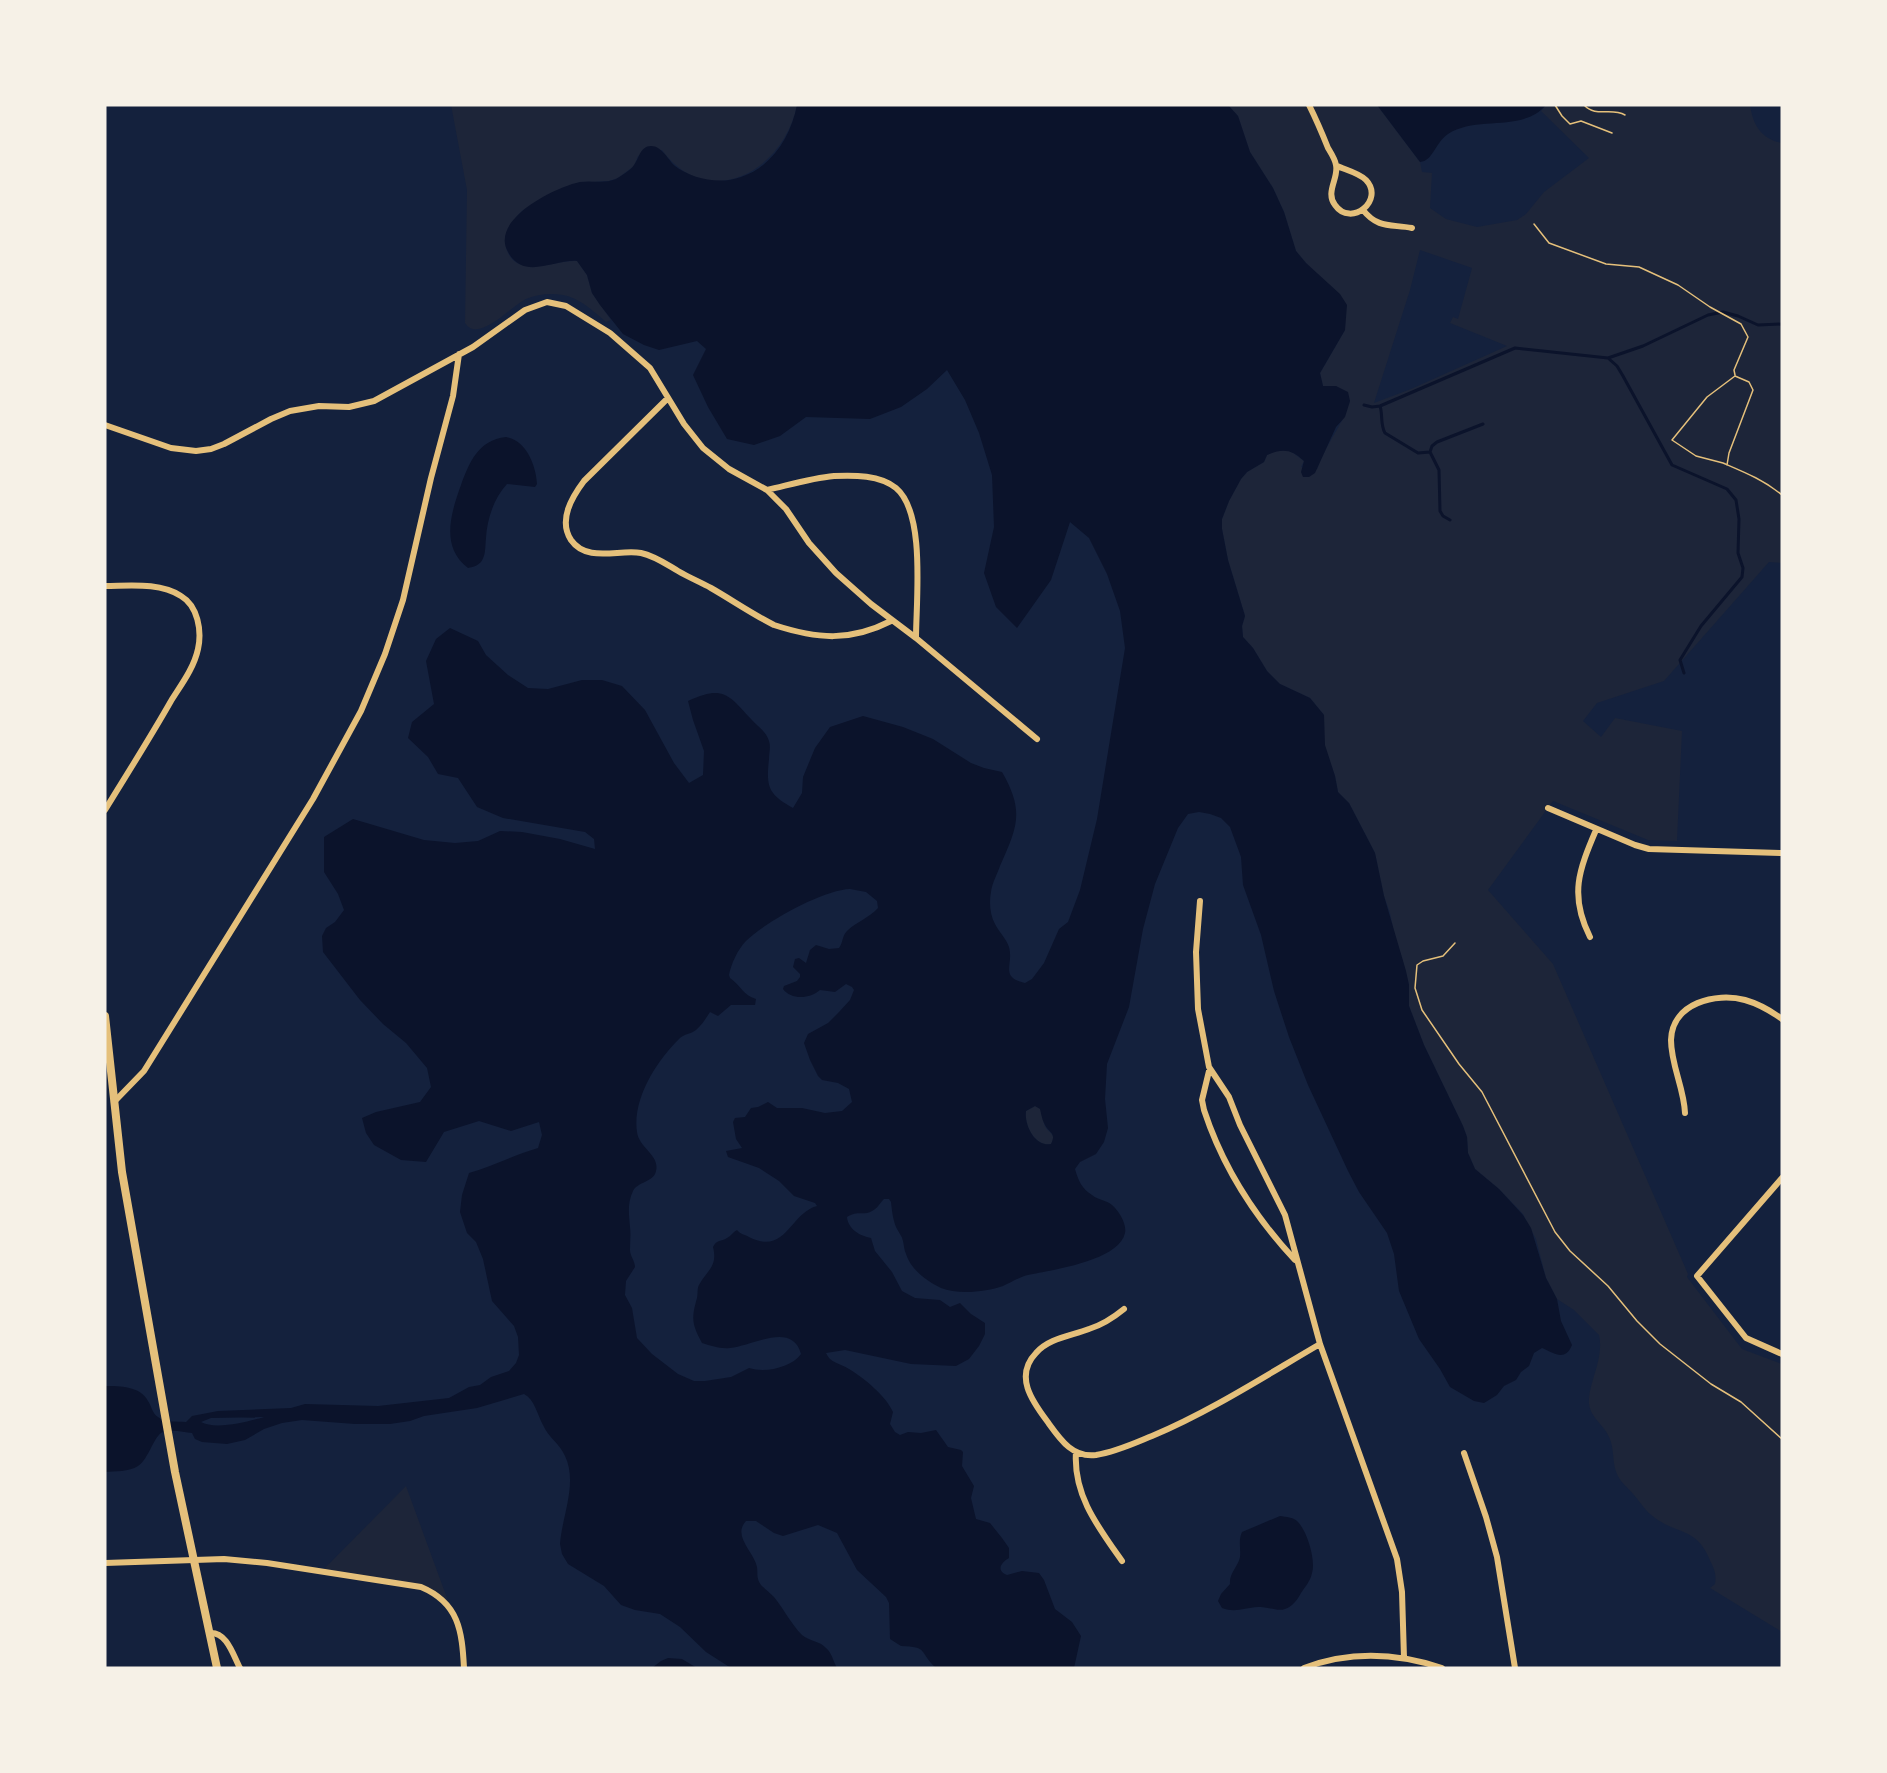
<svg xmlns="http://www.w3.org/2000/svg" width="1887" height="1773" font-family="'IBM Plex Sans',sans-serif">
  <style>
    .green { fill: #1d2539; fill-rule: evenodd }
    .water { fill: #0b132b; fill-rule: evenodd }
    .lines { fill: none; stroke-linecap: round; stroke-linejoin: round }
    .stream { stroke: #0b132b; stroke-width: 3 }
    .path { stroke: #e5c07b; stroke-width: 1.5 }
    .minor { stroke: #e5c07b; stroke-width: 6 }
    .secondary { stroke: #e5c07b; stroke-width: 8 }
  </style>
  <rect width="100%" height="100%" fill="#14213d"/>
  <!-- green -->
  <path class="green" d="M451,105H797C784,171 708,213 662,150L638,156L634,166L618,178L609,181L577,183L523,210C516,216 504,232 505,242C511,283 554,259 577,261L587,275L592,293L611,320L606,322C593,311 580,298 563,295C551,293 538,294 526,299C511,306 478,344 465,323L467,190Z
    M1228,105H1377L1420,162L1422,172L1432,173L1430,208L1446,219L1477,227L1517,220L1526,214L1544,192L1589,158L1541,111L1546,105H1750C1753,125 1761,139 1782,143V563L1769,562L1664,681L1597,703L1583,721L1601,737L1615,718L1682,731L1677,841L1648,840L1553,801L1488,890L1553,964L1688,1274L1687,1277L1742,1349L1782,1364V1632L1710,1588L1715,1584C1717,1573 1713,1567 1709,1558C1696,1528 1679,1535 1655,1518C1646,1512 1641,1503 1634,1495C1630,1490 1625,1486 1621,1481C1610,1465 1616,1452 1609,1437C1603,1423 1587,1416 1589,1398C1591,1377 1604,1357 1599,1335L1574,1310L1557,1299L1546,1278L1536,1239L1523,1214L1499,1189L1475,1169L1468,1153L1467,1137L1463,1126L1424,1045L1409,1006V985L1402,958L1396,943L1390,913L1384,896L1375,853L1349,803L1338,792L1335,776L1324,745V715L1310,698L1280,684L1267,671L1253,648L1243,637L1242,626L1245,616L1228,560L1222,529V519L1229,501L1241,479L1247,472L1264,462L1267,455L1275,451L1289,450L1304,461L1301,467L1317,469C1325,445 1343,425 1350,401L1336,386H1323L1320,373L1345,330L1306,263L1296,251L1284,212L1273,188L1250,152L1238,116ZM1420,250L1472,268L1458,319L1453,317L1450,323L1507,346L1411,389L1374,403L1410,290Z
    M1035,1106L1040,1108C1042,1114 1043,1123 1046,1128C1052,1135 1056,1135 1051,1144C1035,1147 1024,1125 1026,1111Z
    M406,1486L451,1609L433,1592L322,1571Z"/>
  <!-- water -->
  <path class="water" d="M797,105H1228L1238,116L1250,152L1273,188L1284,212L1296,251L1306,263L1340,294L1347,305L1345,330L1320,373L1323,386H1336L1348,392L1350,401L1345,417L1336,427L1315,473L1309,477H1303L1301,472L1304,461C1292,449 1282,448 1267,455L1264,462L1247,472L1241,479L1229,501L1222,519V529L1228,560L1245,616L1242,626L1243,637L1253,648L1267,671L1280,684L1310,698L1324,715L1325,745L1335,776L1338,792L1349,803L1375,853L1384,896L1406,971L1409,985V1006L1424,1045L1463,1126L1467,1137L1468,1153L1475,1169L1499,1189L1523,1215L1531,1228L1546,1278L1557,1299L1561,1321L1572,1345C1565,1362 1554,1353 1542,1348L1534,1353L1529,1366L1521,1372L1516,1380L1504,1386L1497,1395L1484,1403L1474,1401L1450,1387L1440,1369L1419,1339L1399,1291L1394,1254L1387,1233L1359,1192L1348,1171L1308,1085L1289,1037L1274,991L1261,935L1243,885L1241,857L1230,827L1221,818L1210,814L1199,812L1188,814L1178,828L1155,884L1143,929L1129,1007L1107,1064L1105,1099L1108,1128L1104,1142L1096,1154L1080,1162L1075,1169C1078,1180 1082,1189 1092,1195C1098,1200 1106,1200 1112,1205C1119,1211 1127,1224 1125,1233C1119,1261 1051,1270 1028,1275C1019,1277 1012,1282 1003,1286C986,1292 958,1295 941,1288C927,1281 911,1270 906,1254C904,1250 904,1245 903,1241C902,1236 899,1233 897,1229C893,1221 892,1211 891,1202L889,1199H884C880,1203 877,1209 872,1211C864,1216 858,1210 847,1217C848,1229 860,1236 871,1238L875,1251L892,1272L902,1291L915,1298L940,1300L950,1307L960,1303L971,1314L985,1323V1334L979,1346L969,1359L956,1366L911,1364L845,1350L826,1353C830,1363 840,1363 849,1369C864,1378 886,1396 893,1412L890,1424L895,1432L900,1435L908,1432L921,1433L936,1430L948,1447L961,1450L963,1452L962,1466L974,1486L971,1498L976,1519L990,1523L1002,1538L1009,1548V1558C1002,1562 995,1570 1007,1575L1022,1571L1039,1573L1044,1580L1055,1609L1072,1622L1081,1636L1074,1668H936C918,1651 929,1647 901,1646L890,1639L889,1603L886,1597L857,1570L837,1533L818,1525L783,1536L774,1533L756,1521H746C732,1536 754,1552 757,1567C758,1574 756,1578 761,1585C765,1589 770,1593 774,1597C784,1609 791,1624 802,1635C809,1641 820,1641 826,1648C832,1653 833,1661 837,1668H731L706,1652L680,1627L660,1614L635,1610L621,1605L604,1586L568,1564L562,1554L560,1544C562,1516 578,1483 565,1456C560,1444 548,1437 543,1425C537,1414 535,1400 524,1394L477,1408L424,1416L410,1421L390,1424H355L302,1420L282,1423L264,1429L245,1440L227,1444L202,1442L195,1439L192,1433C184,1432 172,1429 163,1432C154,1435 149,1459 138,1466C129,1472 115,1471 105,1472V1386C120,1386 140,1386 148,1401C152,1407 152,1413 158,1417C165,1423 177,1421 186,1422L192,1416L218,1411L291,1408L305,1404L378,1406L449,1398L469,1387L480,1385L491,1377L509,1371L516,1363L519,1355L518,1337L514,1326L492,1301L483,1259L476,1242L467,1233L460,1212L462,1195L469,1173C493,1166 514,1155 538,1148L542,1135L539,1122L511,1131L479,1121L444,1132L426,1162L401,1160L374,1145L366,1133L362,1118L376,1112L420,1102L431,1087L427,1068L406,1043L383,1024L360,1000L323,952L322,936L326,928L335,922L344,910L338,894L324,872V837L353,819L424,840L455,843L478,841L500,831L522,832L560,839L595,849L594,839L585,832L503,818L477,807L458,778L438,774L428,757L408,738L412,722L434,704L426,661L436,639L450,628L478,641L486,655L508,675L528,688L548,689L582,680H602L622,686L645,710L674,763L689,783L703,775L704,751L693,720L688,701C723,685 728,694 751,719C758,727 766,731 769,741C771,747 769,753 769,759C766,787 768,794 793,808L802,793L803,777L815,748L830,727L863,716L903,727L933,739L971,763L984,768L1002,772C1025,812 1017,827 1000,866C997,875 992,883 991,892C989,902 990,915 995,924C999,932 1006,938 1009,947C1014,965 999,977 1025,983L1032,979L1044,963L1059,929L1068,922L1080,890L1097,819L1125,648L1120,611L1107,574L1089,538L1070,522L1051,580L1017,628L996,607L984,573L994,527L992,475L979,433L965,400L947,370L927,389L901,407L870,419L806,417L780,436L754,445L727,439L708,407L693,375L706,349L697,341L659,350L644,345L623,334L600,305L592,293L587,275L577,261C554,259 522,282 507,250C492,218 556,187 580,182C592,180 604,184 616,179C621,176 631,170 634,165C639,159 640,146 651,146C662,146 668,160 675,166C692,179 720,185 741,177C772,167 791,136 797,105ZM850,889L866,892L877,901L878,908C869,918 856,922 847,931C842,936 843,943 839,948L829,949L816,945L810,950L806,963L799,958L795,959L793,967L800,974V977L797,981L784,986L783,989C791,1000 810,999 820,990L835,992L846,984L852,987L854,990L850,1000L839,1012L828,1023L808,1034L804,1043L810,1060L818,1076L822,1080L838,1083L849,1089L852,1102L842,1111L825,1113L802,1108H777L768,1102L758,1107L751,1108L745,1117L735,1118L733,1122L736,1139L742,1148L726,1151L728,1157L759,1168L779,1181L794,1196L815,1203L817,1206C790,1213 786,1256 749,1237C744,1234 741,1235 737,1230C733,1232 731,1236 727,1238C721,1242 717,1239 713,1247C718,1267 707,1270 699,1285C697,1288 698,1294 697,1298C691,1319 692,1324 702,1343C712,1346 720,1349 730,1348C753,1346 792,1321 801,1354C791,1368 765,1373 749,1368L731,1377L705,1381H694L678,1374L652,1354L637,1338L632,1308L625,1295L626,1281L635,1267C635,1261 630,1256 630,1250C630,1242 631,1235 630,1227C629,1214 627,1204 633,1191C637,1182 654,1182 656,1171C660,1155 639,1148 637,1132C632,1099 657,1060 680,1038C684,1034 691,1034 696,1030C702,1025 706,1018 710,1012L718,1016L731,1005H755L756,999C743,995 741,986 730,978L729,975C731,964 738,949 746,941C765,922 823,890 850,889ZM1035,1106L1040,1109C1041,1113 1042,1119 1044,1123C1048,1133 1057,1132 1051,1144C1035,1147 1024,1125 1026,1111ZM264,1417C248,1422 215,1430 201,1422L211,1418Z
    M1377,105H1546C1522,133 1477,115 1448,134C1435,143 1433,161 1420,162Z
    M506,437C526,440 536,465 537,484L535,487L507,484C494,498 487,519 486,538C485,547 486,555 481,562C477,566 473,567 468,568C440,547 451,513 461,485C469,463 478,440 506,437Z
    M1280,1516C1286,1517 1293,1517 1297,1521C1307,1530 1316,1560 1312,1573C1311,1580 1305,1587 1301,1593C1298,1599 1292,1607 1285,1609C1277,1612 1267,1606 1258,1607C1244,1608 1235,1613 1222,1608L1218,1601L1221,1594L1230,1584C1229,1573 1238,1567 1240,1557C1241,1548 1238,1541 1242,1532Z
    M668,1658L682,1659L697,1668H652L661,1661Z"/>
  <g class="lines">
    <!-- stream -->
    <path class="stream" d="M1608,358L1617,366L1623,376L1672,465L1727,489L1736,500L1739,519L1738,553L1743,568L1742,577L1701,626L1680,660L1684,673
      M1364,405L1372,407L1380,406L1515,348L1608,358L1643,346L1708,315L1723,312L1738,316L1758,325L1782,324
      M1380,406C1383,415 1380,424 1385,433L1418,453L1430,452L1439,470L1440,511L1443,516L1450,520
      M1430,452L1432,446L1437,442L1483,424"/>
    <!-- path -->
    <path class="path" d="M1555,105L1562,116L1570,124L1581,121L1612,133
      M1584,105C1596,118 1611,107 1625,115
      M1534,224L1549,243L1606,264L1639,267L1678,285L1710,307L1741,324L1748,337L1734,370L1735,375
      M1727,465L1729,453L1753,390L1749,382L1735,376L1707,397L1672,440L1696,456L1723,463C1744,472 1764,480 1782,495
      M1455,943L1443,956L1423,961L1417,965L1415,988L1422,1010L1459,1064L1482,1092L1555,1232L1570,1251L1608,1286L1637,1321L1660,1344L1711,1384L1741,1402L1782,1439"/>
    <!-- minor -->
    <path class="minor" d="M1309,105C1316,119 1322,133 1328,148C1331,153 1335,159 1336,165C1339,178 1325,192 1335,205C1351,228 1385,200 1366,180C1359,173 1346,170 1337,166
      M1363,210C1378,229 1391,224 1412,228
      M668,398L584,481C572,497 558,520 571,540C587,563 619,549 641,553C655,556 666,564 678,571C688,577 700,582 711,588C732,600 752,614 774,625C817,639 850,642 891,621
      M105,425L171,448L196,451L211,449L224,444L271,419L290,411L319,406L349,407L374,401L473,347L525,310L547,302L566,306L610,333L650,368L684,424L703,448L729,469L767,490L786,509L809,543L836,573L871,604L916,638L1037,739
      M767,490C789,485 812,478 834,476C854,475 880,475 896,488C926,513 916,601 916,638
      M105,586C129,586 159,582 181,596C198,606 202,631 198,649C194,668 181,685 171,701C150,738 127,774 105,810
      M1548,808L1635,845L1649,849L1782,853
      M1200,901L1196,952L1198,1009L1209,1067L1229,1097L1240,1125L1285,1215L1320,1344L1397,1559L1402,1592L1404,1658
      M1590,937C1569,895 1579,870 1596,830
      M1209,1071L1202,1100L1204,1110C1223,1168 1254,1216 1295,1260
      M114,1102L144,1071L313,799L361,711L385,654L403,600L431,478L453,396L459,354
      M1685,1113C1684,1088 1671,1065 1671,1040C1672,1003 1716,992 1745,1000C1759,1004 1771,1011 1782,1019
      M1782,1178L1697,1276L1746,1338L1782,1354
      M1124,1309C1113,1318 1102,1325 1089,1329C1071,1336 1049,1338 1036,1353C1014,1376 1032,1401 1047,1421C1060,1439 1072,1458 1096,1455C1116,1452 1135,1443 1152,1436C1211,1411 1265,1376 1320,1344
      M1076,1452C1073,1495 1098,1527 1122,1561
      M1464,1453L1486,1517L1497,1557L1515,1668
      M105,1563L224,1559L267,1563L421,1587C459,1603 462,1631 464,1668
      M210,1633C227,1632 233,1655 240,1668
      M1304,1668C1349,1651 1397,1653 1442,1668"/>
    <!-- secondary -->
    <path class="secondary" d="M105,1016L122,1172L175,1472L217,1668"/>
  </g>
  <!-- border -->
  <rect width="1887" height="1773" fill="none" stroke="#f6f1e7" stroke-width="213"/>
</svg>
